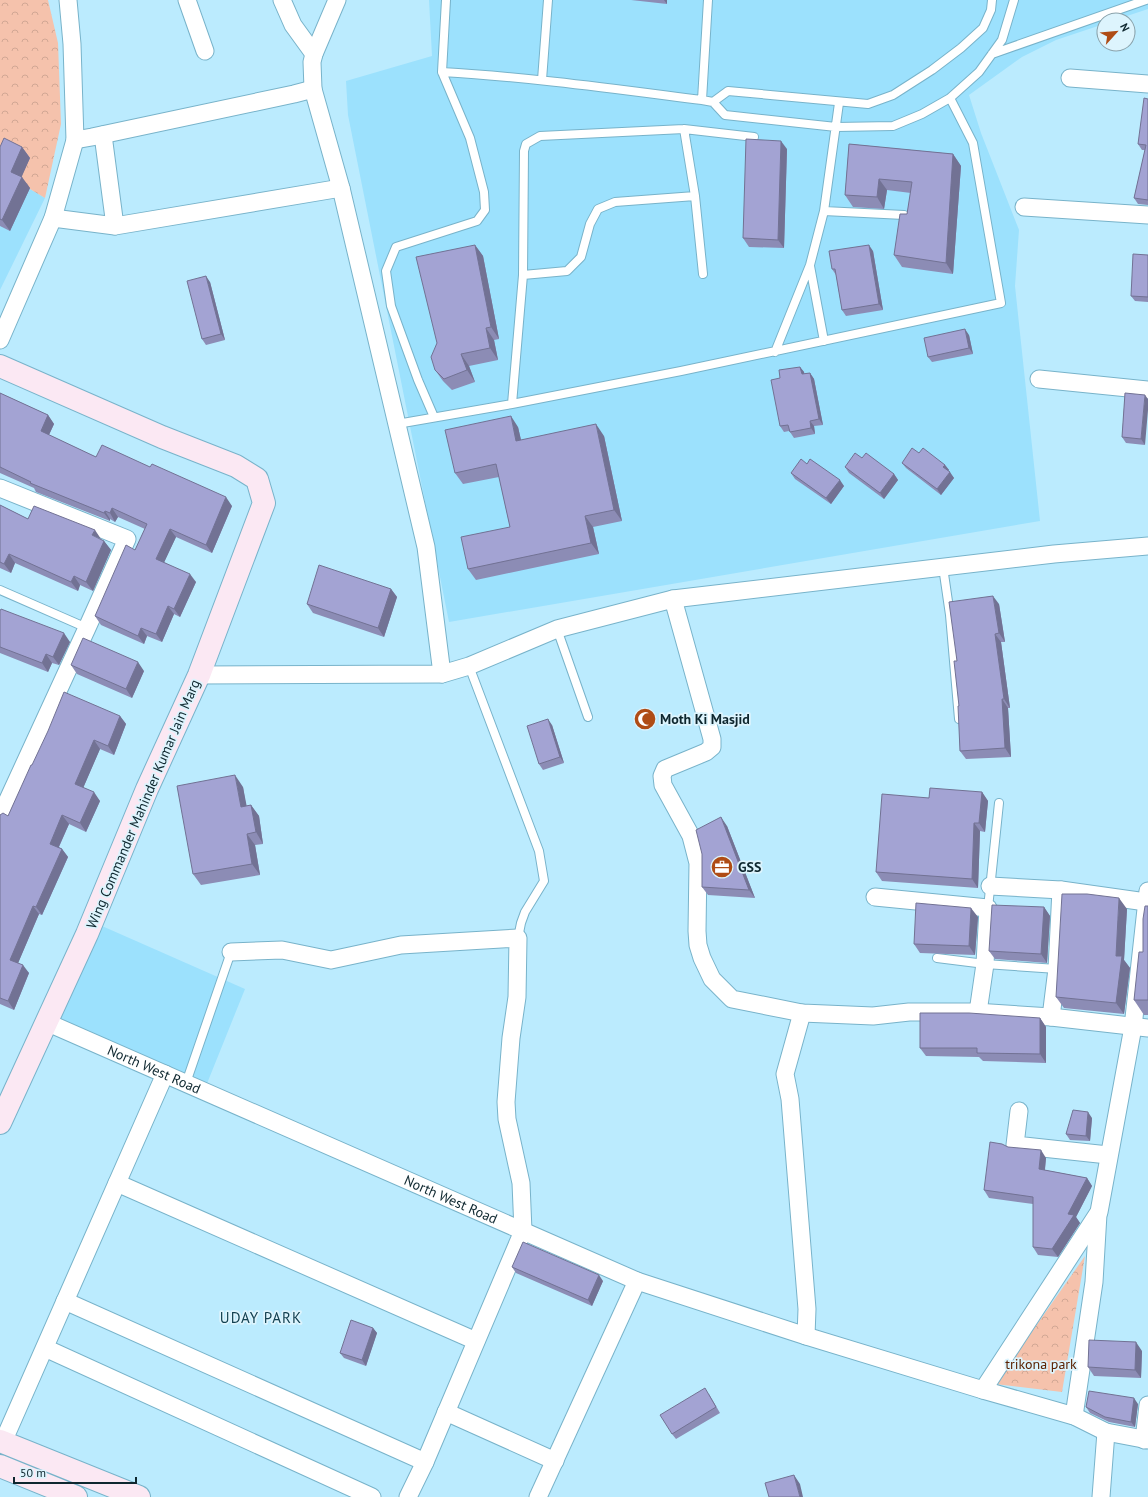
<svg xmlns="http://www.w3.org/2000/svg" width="1148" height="1497" font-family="'PT Sans',sans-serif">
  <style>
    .built { fill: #9ce1fd }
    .park { fill: url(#park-crowns) }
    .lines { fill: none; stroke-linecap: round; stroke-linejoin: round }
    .lane-casing { stroke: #78b3ca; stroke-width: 10 }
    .street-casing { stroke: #78b3ca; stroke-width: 19 }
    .secondary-casing { stroke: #78b3ca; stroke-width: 24 }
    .lane { stroke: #fff; stroke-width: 8 }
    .street { stroke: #fff; stroke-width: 17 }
    .secondary { stroke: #fbe8f3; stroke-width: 22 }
    .wall { fill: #8c8cb5 }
    .shaded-wall { fill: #727294 }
    .building { fill: #a3a3d3; stroke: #727294 }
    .labels { text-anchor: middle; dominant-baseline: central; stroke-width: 3.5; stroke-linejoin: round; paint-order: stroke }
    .poi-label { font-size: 14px; font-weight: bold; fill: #0e272f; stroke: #ddf4fd; text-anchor: start }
    .street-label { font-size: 14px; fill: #0e272f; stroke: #ddf4fd }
    .park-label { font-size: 14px; fill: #5b2101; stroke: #ddf4fd }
    .neighbourhood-label { font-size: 15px; letter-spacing: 1px; fill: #144151; stroke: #ddf4fd }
  </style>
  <defs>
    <pattern id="park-crowns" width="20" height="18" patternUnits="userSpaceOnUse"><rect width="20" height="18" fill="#f5c2ac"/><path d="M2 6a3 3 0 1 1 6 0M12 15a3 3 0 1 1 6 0" fill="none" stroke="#d1a794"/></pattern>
  </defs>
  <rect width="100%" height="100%" fill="#bbebfe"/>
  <!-- built -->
  <path class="built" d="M429,0H1148V9L1115,20H1104V24L1056,40L1022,57L969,95L981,133L1019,230L1015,286L1040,521L449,622L348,115L346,81L432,56Z
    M0,171L45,198L0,290Z
    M102,926L245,989L206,1086L58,1019Z"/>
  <!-- park -->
  <path class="park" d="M0,0H48L58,43L61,124L45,198L0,171Z
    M1085,1256L1062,1392L995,1384Z"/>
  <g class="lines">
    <!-- lane casing -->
    <g class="lane-casing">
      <path id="lane" d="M992,54L1146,0
        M442,72C529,77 615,89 702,100L713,102L725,115L836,127L893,126L922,114L950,98L979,72L1002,40L1014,0
        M542,80L548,0
        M702,100L708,0
        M713,102L728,91L868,104L893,95L932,70L961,48L983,28L991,10L992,0
        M684,129L695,196
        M824,211L904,215
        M810,266L824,341
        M523,275L567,271L581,257L590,224L598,209L615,202L695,196L703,274
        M775,352L810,265L824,211L839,103
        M512,404L523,275L524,151L526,144L540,136L684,129L754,137
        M434,417L418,380L391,306L386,271L396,247L477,221L485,210L484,192L470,138L442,72L446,0
        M397,424L512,404L681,371L1001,303L973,143L950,98
        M943,567L950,615L959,719
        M0,590L87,628
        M557,629L588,717
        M469,666L539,851L544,881L525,912L521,923L518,938
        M988,908L999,803
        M937,958L985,964L1057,969
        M186,1083L231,952"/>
    </g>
    <!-- street casing -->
    <g class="street-casing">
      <g id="street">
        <path d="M187,0L205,51"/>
        <path d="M282,0L293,25L314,54"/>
        <path d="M337,0L314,54L312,62L313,89L341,188L426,547L442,674"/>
        <path d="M1070,78L1148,84"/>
        <path d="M103,135L115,226"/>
        <path d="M75,140L92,137L294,94L313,89"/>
        <path d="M1024,207L1148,215"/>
        <path d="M53,218L115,226L341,188"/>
        <path d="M0,340L53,218L75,140L72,44L68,0"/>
        <path d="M1039,379L1148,390"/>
        <path d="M0,488L127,539L87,628L0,817"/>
        <path d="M673,599L712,739V747L706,752L665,769L662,776L663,785L691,836L698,863L697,931L698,945L702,958L712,979L732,999L802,1013L873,1016L909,1012H975L1051,1017L1148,1028"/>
        <path d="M199,675L442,674L469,666L557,629L673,599L1054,554L1148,546"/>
        <path d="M990,886L1061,890L1146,902"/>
        <path d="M875,897L988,908L985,964L978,1012"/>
        <path d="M231,952L282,950L331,960L401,945L518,938L517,997L511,1038L506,1102L507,1119L521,1183L523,1231L425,1462L408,1497"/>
        <path d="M802,1013L785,1074L790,1099L807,1309L806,1336"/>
        <path d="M1051,1017L1057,969L1061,890"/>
        <path id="s1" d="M46,1022L637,1281L806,1336L983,1390L1099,1212L1133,1027L1148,891"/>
        <path d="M1019,1111L1015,1145L1108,1155"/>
        <path d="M117,1183L476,1341"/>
        <path d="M65,1301L425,1462"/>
        <path d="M45,1348L372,1497"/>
        <path d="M983,1390L1074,1416L1106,1432L1148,1440"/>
        <path d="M446,1412L555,1461"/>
        <path d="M1074,1416L1094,1282L1098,1214"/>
        <path d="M1144,1440L1148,1405"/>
        <path d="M3,1442L165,1074"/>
        <path d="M538,1497L637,1281"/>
        <path d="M1101,1497L1106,1432"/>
      </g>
    </g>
    <!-- secondary casing -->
    <g class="secondary-casing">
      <path id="secondary" d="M0,366L162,437L236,466L257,479L264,503L199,675L147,789L87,934L0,1123
        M0,1441L139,1497
        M0,1466L76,1497"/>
    </g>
    <!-- lane -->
    <use href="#lane" class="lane"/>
    <!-- street -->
    <use href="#street" class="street"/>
    <!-- secondary -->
    <use href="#secondary" class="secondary"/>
  </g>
  <!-- wall -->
  <path class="wall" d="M631,0H667V4Z
    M1148,99V205L1138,204L1134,198L1145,150H1142L1138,144Z
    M849,144L953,154L961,166L953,274L902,267L894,255L907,214L911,193L887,190L884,209L853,207L845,195Z
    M0,147H22L30,158L21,177L30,188L10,231L0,226Z
    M787,149L784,248L749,247L743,238Z
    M475,245L483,256L499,339L494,340L498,360L469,366L475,382L452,390L443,381L435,370Z
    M873,251L883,310L846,316L842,310L836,275L832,269Z
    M1148,255V302L1135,301L1131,296Z
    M210,282L225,340L206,345L202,339Z
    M969,335L973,354L932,362L928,357Z
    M800,367L804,372V374L810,373L814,379L823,425L814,426L815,434L794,438L790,432L789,431L784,432L780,426V378Z
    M0,393L48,415L54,424L49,435L96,457L232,506L212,553L176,537L164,562L196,582L180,617L174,614L162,642L147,636L144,644L101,625L95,616L135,550L145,529L118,517L115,522L110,519V521L36,492L34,488L0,473Z
    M1125,393L1145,445L1126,443L1122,437Z
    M518,427L521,440L604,436L622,521L593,527L599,554L476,580L468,569L510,527L499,477L463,484L455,473Z
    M862,458L894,474L898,480L884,499L849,473L845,467Z
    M902,463L945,465L949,470L948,471L954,478L941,495L906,468Z
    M807,464L844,486L831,504L795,479L791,473Z
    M0,505L28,519L101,540L104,541L111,550L93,591L80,585L78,591L15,563L11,573L0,568Z
    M391,589L397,597L384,637L313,613L307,604Z
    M999,604L1005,642H1001L1010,708H1008L1011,757L966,759L960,751L959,706L957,661Z
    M0,611L70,642L59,665L52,663L48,672L0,653Z
    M71,665L144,671L132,698L77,674Z
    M120,716L126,724L114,755L100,749L83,788L100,801L86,832L69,824L59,847L62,849L68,857L42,915L39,914L18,963L29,973L14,1010L0,1004V815L8,816L32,765Z
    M552,725L564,763L543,770L539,764Z
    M243,787L246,806L251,805L259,816L263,844L255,845L260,875L201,885L193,874Z
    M982,792L988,801L985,832L980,831L978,888L882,881L876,872L929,798Z
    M727,826L755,898L708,895L702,887Z
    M1148,906V1015H1144L1134,1000L1143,952Z
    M1044,907L1050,916L1047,963L995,959L989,951Z
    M1127,909L1124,960L1130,968L1124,1014L1064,1008L1056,997Z
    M978,917L975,955L920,953L914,944Z
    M1040,1018L1046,1027V1063L983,1061L979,1057L926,1056L920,1048Z
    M1092,1118L1090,1141L1070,1140L1066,1134Z
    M1008,1147L1046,1158L1045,1170L1087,1178L1092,1186L1076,1217L1080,1223L1058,1257L1038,1255L1033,1247V1204L989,1198L984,1190Z
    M512,1267L603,1281L592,1306L516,1273Z
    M373,1328L377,1333L366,1366L344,1358L340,1353Z
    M1142,1351L1141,1378L1094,1376L1088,1367Z
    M709,1394L720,1413L676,1439L672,1434Z
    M1138,1404L1135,1427L1109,1422L1090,1413L1086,1407Z"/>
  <!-- shaded-wall -->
  <path class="shaded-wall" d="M664,0H667V4Z
    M781,141L787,149L784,248L778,240Z
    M22,147L30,158L19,183L11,172Z
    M953,154L961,166L953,274L946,263Z
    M22,177L30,188L10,231L2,220Z
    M879,179L887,190L884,209L877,197Z
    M475,245L483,256L499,339L491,327Z
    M869,245L873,251L883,310L879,304Z
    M206,276L210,282L225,340L221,334Z
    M486,328L494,340L498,360L490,348Z
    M965,329L969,335L973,354L969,348Z
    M461,354L469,366L475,382L467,370Z
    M800,367L804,372L806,380L802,374Z
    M810,373L814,379L823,425L819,419Z
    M1145,395L1148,399V410L1145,445L1141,439Z
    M48,415L54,424L47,439L41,431Z
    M511,416L518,427L524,453L516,441Z
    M810,421L814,426L815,434L811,428Z
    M596,424L604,436L622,521L614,510Z
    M945,465L949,470L947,473L943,467Z
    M950,472L954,478L941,495L937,489Z
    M894,474L898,480L884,499L880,493Z
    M840,480L844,486L831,504L826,498Z
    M226,497L232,506L212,553L206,545Z
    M112,508L118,517L115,522L110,513Z
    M105,511L110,519V521L104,513Z
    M585,516L593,527L599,554L591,543Z
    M170,529L176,537L162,567L156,559Z
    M95,530L101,539L92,535Z
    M104,541L111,550L93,591L86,582Z
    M9,554L15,563L11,573L4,564Z
    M190,574L196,582L180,617L174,609Z
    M74,576L80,585L78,591L71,582Z
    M391,589L397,597L384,637L378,628Z
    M993,596L999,604L1005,642L999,633Z
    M168,606L174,614L162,642L156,634Z
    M141,628L147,636L144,644L138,636Z
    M64,633L70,642L59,665L53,657Z
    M995,634L1001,642L1010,708L1004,699Z
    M46,654L52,663L48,672L42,663Z
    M138,662L144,671L132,698L126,689Z
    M1002,699L1008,708L1011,757L1005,748Z
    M120,716L126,724L114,755L108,746Z
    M548,719L552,725L564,763L560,757Z
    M94,740L100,749L81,793L75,784Z
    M235,775L243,787L249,818L241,807Z
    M94,792L100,801L86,832L80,823Z
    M982,792L988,801L985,832L979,823Z
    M251,805L259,816L263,844L256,832Z
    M62,815L69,824L56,853L50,844Z
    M721,817L727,826L755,898L749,890Z
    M974,823L980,831L978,888L972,879Z
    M247,834L255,845L260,875L252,864Z
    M62,849L68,857L42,915L36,907Z
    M1119,898L1127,909L1124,960L1130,968L1124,1014L1116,1003V956Z
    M33,906L39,914L16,968L10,960Z
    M1044,907L1050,916L1047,963L1041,954Z
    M971,908L978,917L975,955L969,946Z
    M23,965L29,973L14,1010L8,1001Z
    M1040,1018L1046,1027V1063L1040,1054Z
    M1088,1112L1092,1118L1090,1141L1086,1136Z
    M1041,1150L1046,1158L1044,1177L1039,1169Z
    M1087,1178L1092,1186L1076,1217L1080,1223L1058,1257L1052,1249L1068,1214Z
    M599,1275L603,1281L592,1306L588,1300Z
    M373,1328L377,1333L366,1366L362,1360Z
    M1136,1342L1142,1351L1141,1378L1135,1370Z
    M1134,1398L1138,1404L1135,1427L1131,1422Z
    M794,1475L800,1484L803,1497H800Z"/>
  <!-- building -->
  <path class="building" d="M1144,98L1148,99V200L1134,198L1146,145L1138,144Z
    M4,138L22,147L11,172L22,177L2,220L0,219V147Z
    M746,139L781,141L778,240L743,238Z
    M849,144L953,154L946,263L894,255L900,214H907L912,182L879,179L877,197L845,195Z
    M475,245L491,327L486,328L490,348L461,354L467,370L444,379L435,370L431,357L437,343L416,257Z
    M869,245L879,304L842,310L835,269H832L829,251Z
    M1133,254L1148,255V297L1131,296Z
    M206,276L221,334L202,339L187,281Z
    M965,329L969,348L928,357L924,338Z
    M800,367L802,374L810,373L819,419L810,421L811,428L790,432L788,425L780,426L771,380L780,378L779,370Z
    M0,393L48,415L41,431L96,457L102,445L150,467L152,464L226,497L206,545L170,529L156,559L190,574L174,609L168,606L156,634L141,628L138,636L95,616L126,545L135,550L147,524L112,508L110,513L105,511L104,513L30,483L31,482L0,467Z
    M1125,393L1145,395L1141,439L1122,437Z
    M511,416L516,441L596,424L614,510L585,516L591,543L468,569L461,537L510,527L496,464L455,473L445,430Z
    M912,448L919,453L923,448L945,465L943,467L950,472L937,489L902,463Z
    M855,453L862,458L866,453L894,474L880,493L845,467Z
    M801,459L807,464L810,459L840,480L826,498L791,473Z
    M0,505L28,519L34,506L95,530L92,535L104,541L86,582L74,576L71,582L9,554L4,564L0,562Z
    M319,565L391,589L378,628L307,604Z
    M993,596L999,633L995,634L1004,699H1002L1005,748L960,751L958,706H959L954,661H957L949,602Z
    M1,609L64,633L53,657L46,654L42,663L0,647V611Z
    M83,638L138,662L126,689L71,665Z
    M64,692L120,716L108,746L94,740L75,784L94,792L80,823L62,815L50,844L62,849L36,907L33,906L10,960L23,965L8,1001L0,998V815L3,813L8,816L31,765H32L48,731Z
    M548,719L560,757L539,764L527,726Z
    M235,775L241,807L251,805L256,832L247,834L252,864L193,874L177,786Z
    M930,788L982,792L979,823H974L972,879L876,872L882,794L929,798Z
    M721,817L749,890L702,887V854L696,830Z
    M1062,894H1087L1119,898L1116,956H1122L1116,1003L1056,997Z
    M916,903L971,908L969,946L914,944Z
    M992,905L1044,907L1041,954L989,951Z
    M1145,906H1148V1000H1134L1139,952H1143V919Z
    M920,1013H969L1040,1018V1054L977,1053V1048H920Z
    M1073,1110L1088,1112L1086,1136L1066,1134Z
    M990,1142L1002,1144L1008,1147L1041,1150L1039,1169L1087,1178L1068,1214L1074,1215L1052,1249L1033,1247V1197L984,1190Z
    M523,1242L599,1275L588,1300L512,1267Z
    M351,1320L373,1328L362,1360L340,1353Z
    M1089,1340L1136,1342L1135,1370L1088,1367Z
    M705,1388L716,1407L672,1434L660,1415Z
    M1089,1391L1134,1398L1131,1422L1105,1417L1086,1407Z
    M794,1475L800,1497H769L765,1483Z"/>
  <!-- icons -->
  <defs>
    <g id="mosque-disc" transform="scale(1.15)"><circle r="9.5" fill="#af4c15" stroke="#ddf4fd"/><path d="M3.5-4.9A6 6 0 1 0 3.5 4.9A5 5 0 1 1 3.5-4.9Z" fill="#fff"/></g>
    <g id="office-disc" transform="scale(1.15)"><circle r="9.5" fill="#af4c15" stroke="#ddf4fd"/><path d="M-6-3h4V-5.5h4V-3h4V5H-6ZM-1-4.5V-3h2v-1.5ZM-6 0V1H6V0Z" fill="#fff"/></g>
  </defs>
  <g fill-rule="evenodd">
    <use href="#mosque-disc" x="645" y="719"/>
    <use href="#office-disc" x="722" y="867"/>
  </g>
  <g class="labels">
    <!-- poi labels -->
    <g class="poi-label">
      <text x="660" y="719">Moth Ki Masjid</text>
      <text x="738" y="867">GSS</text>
    </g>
    <!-- street labels -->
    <g class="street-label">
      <text transform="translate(143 804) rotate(-67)">Wing Commander Mahinder Kumar Jain Marg</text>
      <text stroke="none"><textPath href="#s1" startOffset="118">North West Road</textPath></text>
      <text stroke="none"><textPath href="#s1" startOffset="442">North West Road</textPath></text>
    </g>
    <!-- park labels -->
    <g class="park-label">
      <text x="1041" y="1364">trikona park</text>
    </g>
    <!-- neighbourhood labels -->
    <g class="neighbourhood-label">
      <text x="261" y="1317">UDAY PARK</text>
    </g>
  </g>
  <!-- north arrow -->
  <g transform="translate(1116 32) rotate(63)"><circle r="19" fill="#ddf4fd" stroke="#8aa2ab"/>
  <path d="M0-3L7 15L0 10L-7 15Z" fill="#af4c15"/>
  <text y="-6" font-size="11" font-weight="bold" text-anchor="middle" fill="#0e272f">N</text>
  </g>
  <!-- scale -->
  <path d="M14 1477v6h122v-6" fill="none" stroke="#0e272f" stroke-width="2"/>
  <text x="20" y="1477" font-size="12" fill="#0e272f" stroke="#ddf4fd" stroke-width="3" paint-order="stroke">50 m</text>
</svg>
